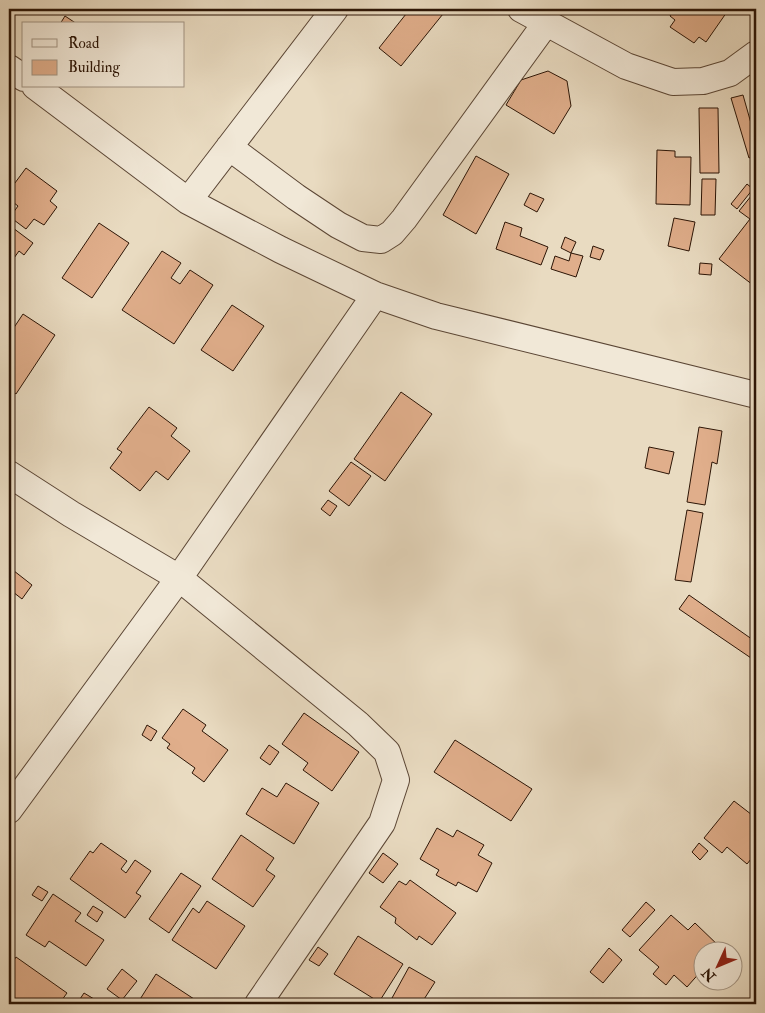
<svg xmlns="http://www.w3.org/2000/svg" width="765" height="1013" font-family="'IM FELL Double Pica',serif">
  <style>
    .building { fill: #e0ae8b; stroke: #2c1506 }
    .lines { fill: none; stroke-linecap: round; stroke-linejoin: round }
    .minor-casing { stroke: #5b4635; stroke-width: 28 }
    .minor { stroke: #f1e8d7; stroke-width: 26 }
  </style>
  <rect width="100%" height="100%" fill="#e9dbc1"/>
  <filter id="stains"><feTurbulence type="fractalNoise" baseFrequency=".004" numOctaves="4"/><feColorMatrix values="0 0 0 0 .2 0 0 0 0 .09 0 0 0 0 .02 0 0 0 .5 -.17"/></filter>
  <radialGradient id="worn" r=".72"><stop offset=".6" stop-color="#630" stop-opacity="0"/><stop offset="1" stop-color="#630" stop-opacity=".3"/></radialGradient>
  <!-- building -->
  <path class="building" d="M410,9H447L401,66L379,48Z
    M674,9H729L706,42L699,37L694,43L670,27L675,20L670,16Z
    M65,16L77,24H60Z
    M548,71L567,81L571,106L554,134L506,105L521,80Z
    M743,95L756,141V155L749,158L731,98Z
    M699,108H718L719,173H700Z
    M657,150L675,151V157H691L690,205L656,204Z
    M476,156L509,174L476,234L443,215Z
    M26,168L57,191L50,201L57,207L44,225L34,219L26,229L10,217L18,206L9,199V191Z
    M702,179H716L715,215H701Z
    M747,184L753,189L737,209L731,204Z
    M756,190V281L753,285L719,259L750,219L739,211Z
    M530,193L544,199L537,212L524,205Z
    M674,218L695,222L689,251L668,246Z
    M505,222L522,228L520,236L548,247L541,265L496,249Z
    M99,223L129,243L92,298L62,278Z
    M9,225L33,243L24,255L19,251L9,265Z
    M565,237L576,242L571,253L561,248Z
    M593,246L604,250L600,260L590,257Z
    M162,251L181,263L171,278L180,284L190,270L213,285L174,344L122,310Z
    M571,253L583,256L576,277L551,269L555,256L569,261Z
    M700,263L712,264L711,275L699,274Z
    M232,305L264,326L233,371L201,350Z
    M23,314L55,335L16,394L9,389V335Z
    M401,392L432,414L385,481L354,459Z
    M149,407L177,428L171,436L190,451L168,480L156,471L140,491L110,468L122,452L117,449Z
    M699,427L722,431L717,464L712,462L705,505L687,502Z
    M649,447L674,452L669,474L645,468Z
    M351,462L371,476L349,506L329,491Z
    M328,500L337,506L330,516L321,509Z
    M687,510L703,513L691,582L675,580Z
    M9,567L32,585L22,599L13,592L9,598Z
    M689,595L756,642V651L751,658L679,609Z
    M183,709L206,725L202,731L228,750L204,782L192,773L195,768L167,748L170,744L162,738Z
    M304,713L359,752L332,791L303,770L308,763L282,744Z
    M147,725L157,731L151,741L142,735Z
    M455,740L532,789L511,821L434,772Z
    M269,745L279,752L270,765L260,758Z
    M286,783L319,803L294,844L246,814L262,788L277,797Z
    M734,801L756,818V853L747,864L727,847L722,853L704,838Z
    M437,828L453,837L457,830L484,845L478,855L492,863L477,892L458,882L456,886L436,875L439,870L420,859Z
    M241,835L274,858L266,870L275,876L253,907L212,879Z
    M101,843L127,861L121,869L126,873L135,860L151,871L136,893L141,896L125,918L70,879L90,851L93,853Z
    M699,843L708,851L700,860L692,852Z
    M383,853L398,864L383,883L369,873Z
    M181,873L201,886L169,933L149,919Z
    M410,880L456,913L432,945L419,936L417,940L395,923L396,918L380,907L399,881L406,885Z
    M38,886L48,892L42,901L32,895Z
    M53,894L81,913L75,921L104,940L86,966L49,941L45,947L26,935Z
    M207,901L245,926L216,969L172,940L193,908L199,913Z
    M646,902L655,910L630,937L622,930Z
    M93,906L103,912L97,922L87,915Z
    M671,915L688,930L695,923L722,949L721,950H702V970L687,987L674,975L666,985L653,974L659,967L639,950Z
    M358,936L403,964L379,1002L334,974Z
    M9,945L14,949L9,956Z
    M318,947L328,954L319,966L309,960Z
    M609,948L622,960L603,983L590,972Z
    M16,957L67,993L59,1004H9V968Z
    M409,967L435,982L421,1004H403L392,998Z
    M122,969L137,981L122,1000L107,989Z
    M156,974L194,999L190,1004H137Z
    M84,993L94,999L91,1004H81L78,1002Z"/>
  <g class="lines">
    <!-- minor casing -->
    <g class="minor-casing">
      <path id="minor" d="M521,9L626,66L673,82L703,81L730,73L756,54
        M9,68L24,78
        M35,86L188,201L281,250L375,295L436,316L756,395
        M229,147L296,197L338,225L363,238L381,240L392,233L404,219L546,23
        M188,201L335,9
        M9,474L71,514L179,578L358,724L387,752L396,780L382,823L258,1004
        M9,810L179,578L375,295"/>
    </g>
    <!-- minor -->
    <use href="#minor" class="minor"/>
  </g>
  <!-- margin -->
  <rect width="765" height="1013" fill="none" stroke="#e9dbc1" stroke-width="30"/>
  <rect x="10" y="10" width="745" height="993" fill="none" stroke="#2c1506" stroke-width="2.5"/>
  <rect x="15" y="15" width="735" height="983" fill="none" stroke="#2c1506"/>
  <!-- legend -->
  <rect x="22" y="22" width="162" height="65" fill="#f1e8d7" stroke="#a29483"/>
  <rect x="32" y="39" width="25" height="8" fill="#f1e8d7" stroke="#a29483"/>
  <text x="68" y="48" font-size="15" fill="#2c1506">Road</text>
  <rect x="32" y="60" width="25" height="15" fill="#e0ae8b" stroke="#a29483"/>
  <text x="68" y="72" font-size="15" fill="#2c1506">Building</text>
  <!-- north arrow -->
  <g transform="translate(718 966) rotate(226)"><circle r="24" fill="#f1e8d7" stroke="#a29483"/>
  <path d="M0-4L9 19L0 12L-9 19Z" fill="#8f2418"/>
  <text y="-8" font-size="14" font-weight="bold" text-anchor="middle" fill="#2c1506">N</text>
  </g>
  <rect width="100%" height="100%" filter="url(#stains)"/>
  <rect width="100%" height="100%" fill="url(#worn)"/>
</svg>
